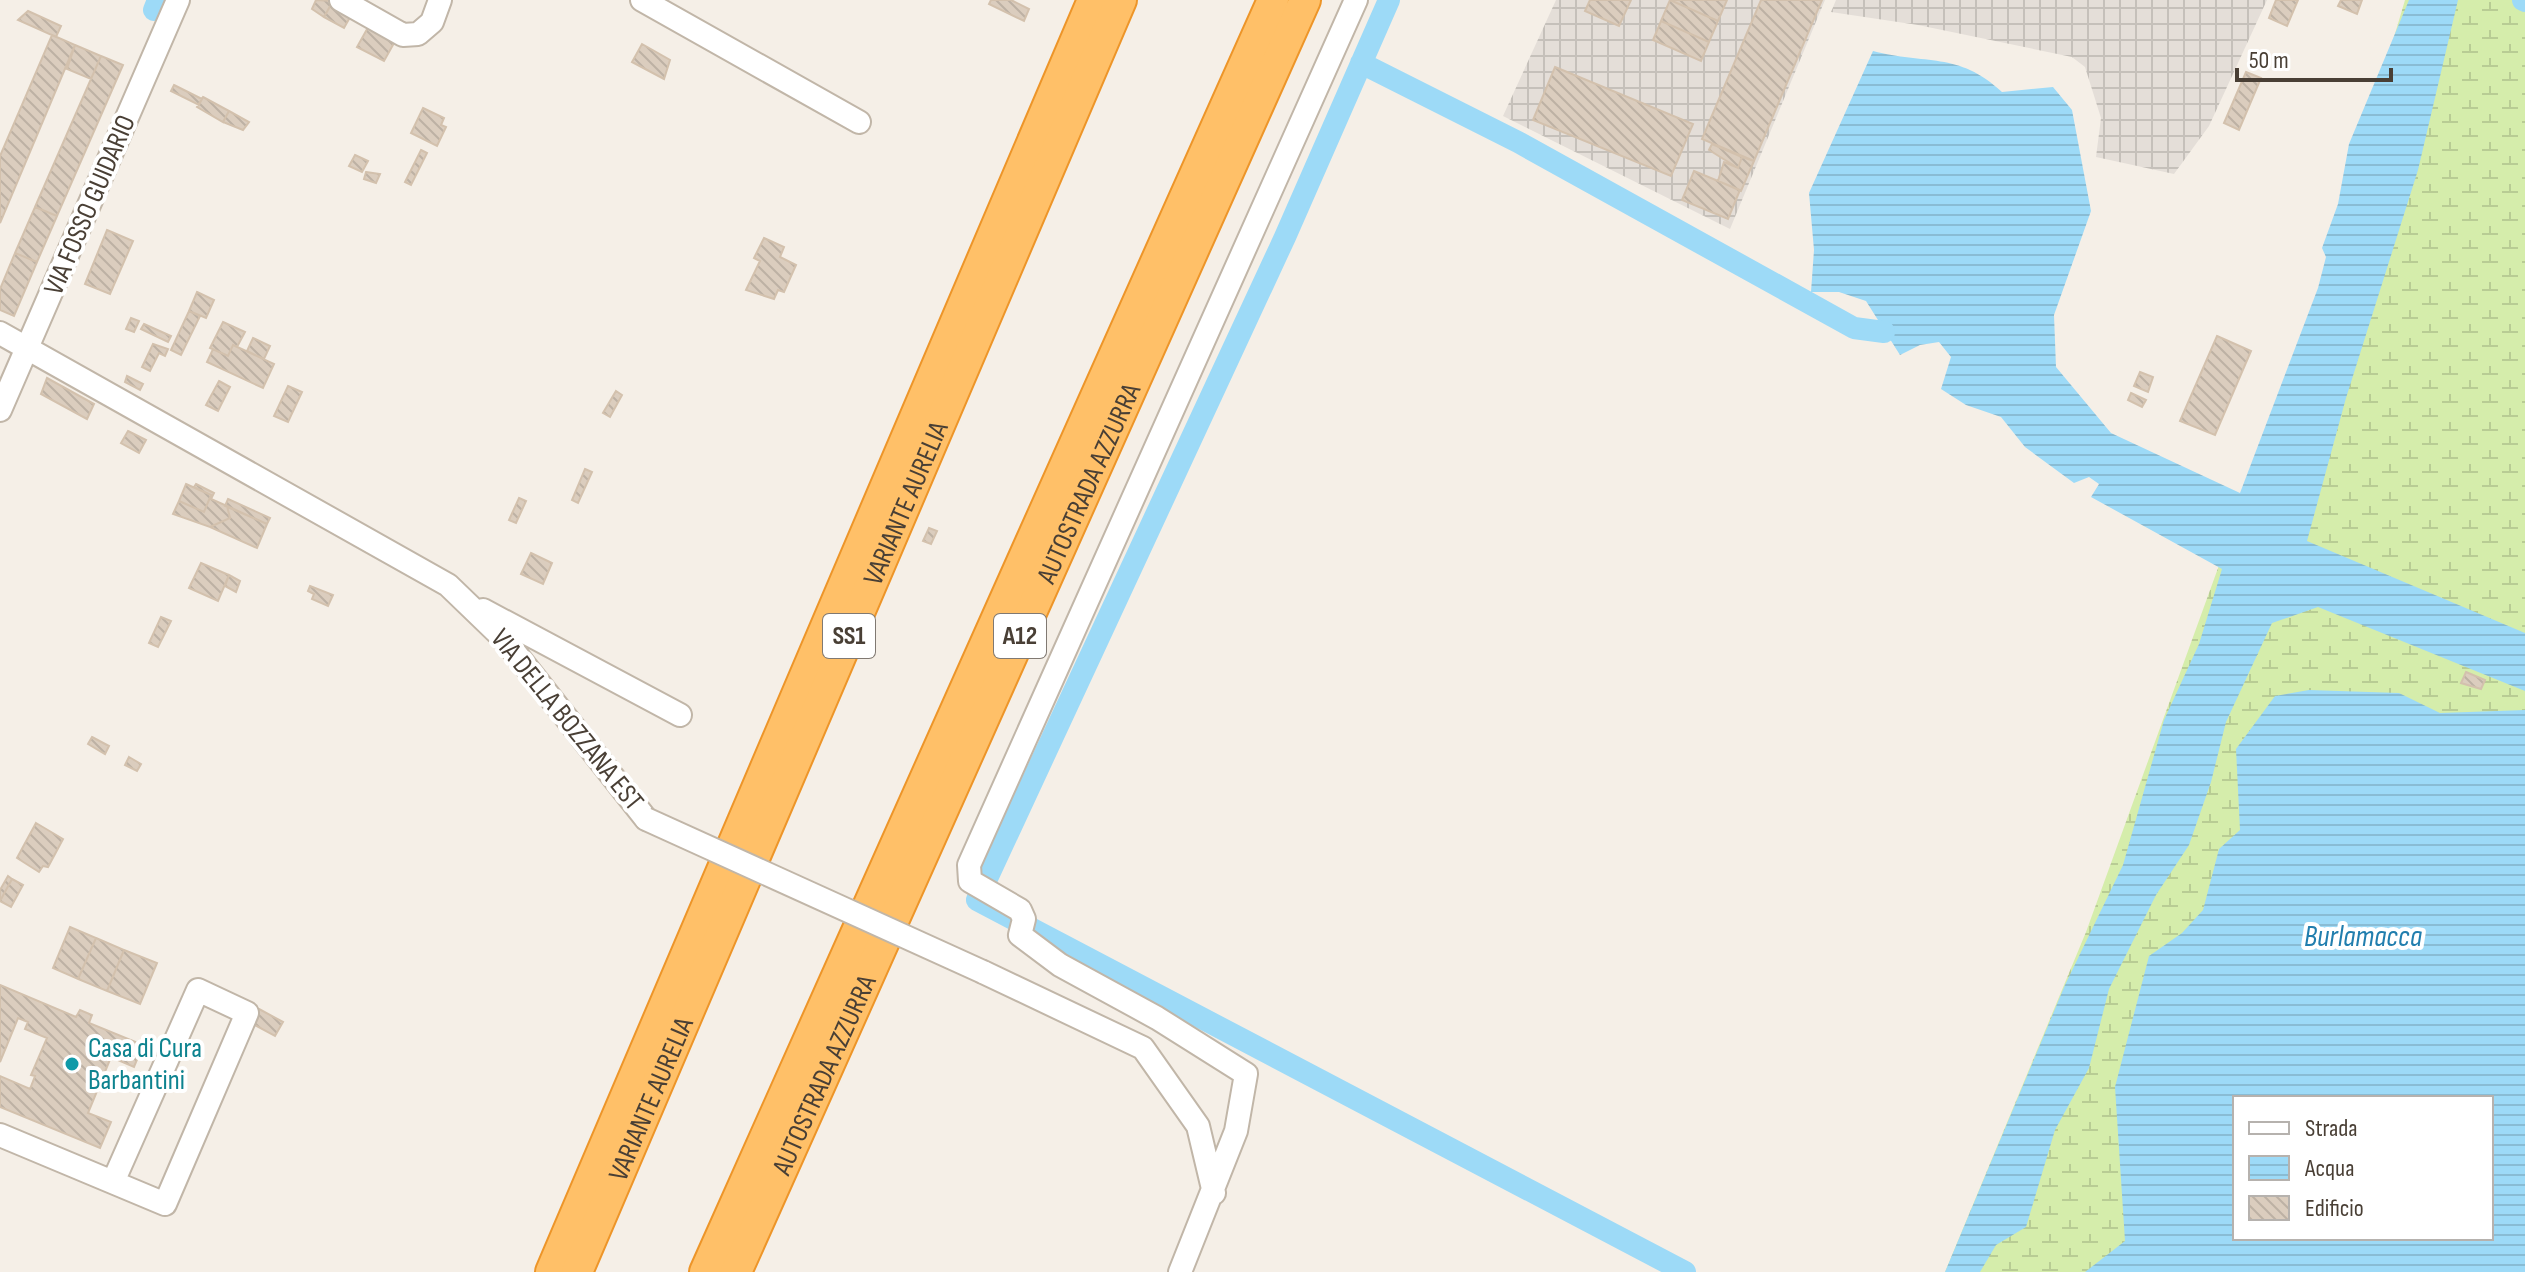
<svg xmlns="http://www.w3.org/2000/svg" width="2525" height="1272" font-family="'Sofia Sans Condensed',sans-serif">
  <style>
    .industrial { fill: url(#industrial-grid) }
    .wetland { fill: url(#wetland-marsh); fill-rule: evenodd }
    .water { fill: url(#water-rules); fill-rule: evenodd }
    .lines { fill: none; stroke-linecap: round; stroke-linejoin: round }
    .canal { stroke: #9ddaf7; stroke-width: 22 }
    .building { fill: url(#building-back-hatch); stroke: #d3c1ad; stroke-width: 2 }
    .minor-casing { stroke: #c1b6a8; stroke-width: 26 }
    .highway-casing { stroke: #ed9529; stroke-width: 34 }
    .minor { stroke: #fff; stroke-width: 22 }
    .highway { stroke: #ffc068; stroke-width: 30 }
    .minor-bridge-casing { stroke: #c1b6a8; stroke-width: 26; stroke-linecap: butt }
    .minor-bridge { stroke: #fff; stroke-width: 22 }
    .culture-dot { fill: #0f9aa8; stroke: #fff; stroke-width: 3 }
    .labels { text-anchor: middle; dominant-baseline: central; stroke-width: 8; stroke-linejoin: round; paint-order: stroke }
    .shield { fill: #fff; stroke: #807972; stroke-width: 2 }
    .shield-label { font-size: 26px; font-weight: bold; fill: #493f35 }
    .street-label { font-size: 28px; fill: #493f35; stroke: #fff }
    .culture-label { font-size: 28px; fill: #0d838f; stroke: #fff; text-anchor: start }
    .water-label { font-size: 30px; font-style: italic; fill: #217eae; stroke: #fff }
  </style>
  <defs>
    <pattern id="industrial-grid" width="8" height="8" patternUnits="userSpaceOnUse" patternTransform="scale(2)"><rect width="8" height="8" fill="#e4ded8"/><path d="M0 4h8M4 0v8" fill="none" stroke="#c5c0ba"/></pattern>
    <pattern id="wetland-marsh" width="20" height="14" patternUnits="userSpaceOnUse" patternTransform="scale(2)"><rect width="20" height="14" fill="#d5edab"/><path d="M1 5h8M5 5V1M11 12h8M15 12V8" fill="none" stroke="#b8cc94"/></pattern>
    <pattern id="water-rules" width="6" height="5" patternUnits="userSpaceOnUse" patternTransform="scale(2)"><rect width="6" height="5" fill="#9ddaf7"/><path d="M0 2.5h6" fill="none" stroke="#89bcd4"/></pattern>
    <pattern id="building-back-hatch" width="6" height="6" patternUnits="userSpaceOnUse" patternTransform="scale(2)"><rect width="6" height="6" fill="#dbcdbe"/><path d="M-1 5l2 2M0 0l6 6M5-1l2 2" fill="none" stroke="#bdb1a4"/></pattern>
  </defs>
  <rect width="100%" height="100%" fill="#f5efe7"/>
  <!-- industrial -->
  <path class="industrial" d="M1556,0H1825L1730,229L1503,116Z
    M1836,0H2267L2209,126L2174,174L2096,157L2101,118L2085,67L2072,57L1918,25L1831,12Z"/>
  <!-- wetland -->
  <path class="wetland" d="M2405,0H2525V1272H1945L2086,932L2320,287ZM2235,1098H2491V1238H2235Z"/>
  <!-- water -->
  <path class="water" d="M2409,0H2458L2418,170L2346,398L2307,541L2525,633V691L2318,607L2272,623L2226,722L2211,782L2189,845L2156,895L2109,989L2089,1068L2055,1130L2026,1227L1996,1245L1980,1272H1945L2065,985L2123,865L2164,720L2199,644L2222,569L2091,497L2099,484L2089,477L2074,483L2025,447L2001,417L1966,405L1941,389L1951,357L1939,342L1920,345L1900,355L1866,301L1839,292H1811L1814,250L1809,193L1873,51C1925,65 1958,51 2002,92L2053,87L2072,110L2091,211L2054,315L2056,367L2111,433L2240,493L2318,288L2326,257L2322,248L2338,204L2349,144Z
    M2309,690L2399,693L2440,713L2525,710V1272H2085L2125,1241L2115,1087L2149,956L2182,933L2203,910L2219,849L2240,830L2236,749L2275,696ZM2235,1098H2491V1238H2235Z"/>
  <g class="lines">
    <!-- canal -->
    <path class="canal" d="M1389,0L1285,237L977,900L1685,1272
      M2523,0L2525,1
      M154,10L158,0
      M1361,63L1518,142L1854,328L1884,332"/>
  </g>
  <!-- building -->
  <path class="building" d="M316,0L333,1L324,17L312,9Z
    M991,0H1011L1029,9L1024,21L989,4Z
    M1590,0H1631L1619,26L1585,11Z
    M1670,0L1718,21L1709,42L1661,21Z
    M1670,0H1727L1718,21Z
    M1761,0H1822L1754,161L1702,139Z
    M2276,0H2298L2287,26L2269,18Z
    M2341,0H2362L2357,14L2338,6Z
    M333,1L353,12L344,28L324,17Z
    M28,11L61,26L56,37L18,20Z
    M1661,21L1709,42L1701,61L1653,40Z
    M371,22L398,36L384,61L357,47Z
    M52,35L75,45L0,223V156Z
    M642,44L670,60L664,79L632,62Z
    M75,45L101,56L91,79L67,69Z
    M101,56L123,65L57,216L35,207Z
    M1555,67L1693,124L1671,176L1533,120Z
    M2246,72L2261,78L2239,130L2224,123Z
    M174,85L202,99L199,105L171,91Z
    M203,97L229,111L223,122L197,107Z
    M423,108L444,118L441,125L446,127L437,146L411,133Z
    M229,111L249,122L243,130L223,122Z
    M1712,144L1742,157L1738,168L1709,150Z
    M421,150L427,153L411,185L405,182Z
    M355,155L368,161L362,172L349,166Z
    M1742,157L1754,161L1741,191L1718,181L1724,162L1738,168Z
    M1694,171L1740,190L1728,219L1682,200Z
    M366,172L380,174L376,183L364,179Z
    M35,207L57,216L37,262L15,253Z
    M107,230L133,241L110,294L85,284Z
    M764,238L784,247L780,257L796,265L784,292L778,290L774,299L746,290L760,261L754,258Z
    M15,253L37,262L14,316L0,310V289Z
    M197,292L214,300L206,318L189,311Z
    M189,311L200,316L181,355L171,350Z
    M131,318L139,321L134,332L126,329Z
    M223,322L245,332L237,347L233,345L228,356L210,348Z
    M144,324L171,336L168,342L141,329Z
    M2217,336L2251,351L2215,435L2180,421Z
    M253,338L270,346L264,359L247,351Z
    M153,344L168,349L165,356L159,353L150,371L142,367Z
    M233,345L274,364L263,388L207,362L213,349L228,356Z
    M2140,372L2153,377L2148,392L2134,386Z
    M127,376L143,384L140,390L125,382Z
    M47,378L94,404L87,419L41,394Z
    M219,381L230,387L218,411L206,405Z
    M288,386L302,392L288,422L274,416Z
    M616,391L622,395L610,417L603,413Z
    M2131,393L2146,400L2142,407L2128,400Z
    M128,431L146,440L139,453L121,443Z
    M585,469L592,472L578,503L572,500Z
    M186,484L211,495L204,512L179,501Z
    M196,484L214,493L211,499L227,506L230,518L210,527L173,514L179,501L204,512L211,495L194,487Z
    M519,498L526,501L516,523L509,520Z
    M228,499L270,518L267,524L225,506Z
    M227,506L267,524L257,548L210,527L230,518Z
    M929,528L937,531L931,544L923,541Z
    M531,553L552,563L543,584L521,574Z
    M201,563L229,575L218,601L189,588Z
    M229,575L240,581L236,592L225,586Z
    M310,586L333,595L328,606L312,599L314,594L308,591Z
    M161,617L171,621L158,647L149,643Z
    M2466,672L2485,680L2481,689L2461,683Z
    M92,737L109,746L105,754L88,744Z
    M129,757L141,764L137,771L125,765Z
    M36,823L63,839L48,867L43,866L39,872L17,858Z
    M8,876L12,879L0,901V890Z
    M12,879L23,885L11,907L0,901Z
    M70,927L96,938L78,979L53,968Z
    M96,938L124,950L107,991L78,979Z
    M124,950L157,963L140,1004L107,991Z
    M0,985L76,1017L80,1010L92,1015L89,1023L143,1045L134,1067L111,1057L88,1113L111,1122L100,1148L0,1107V1076L30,1089L35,1076L31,1075L47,1038L25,1029L28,1022L18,1018L0,1062Z
    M259,1009L283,1022L275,1036L251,1023Z"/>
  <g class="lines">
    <!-- minor casing -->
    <g class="minor-casing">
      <path id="minor" d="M341,0L403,35L418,34L432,22L440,0
        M642,0L859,122
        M0,333L448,585L505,640L646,819
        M0,410L178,0
        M483,610L680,715
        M983,972L1143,1048L1198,1126L1214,1193
        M0,1135L165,1204L247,1013L198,990L113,1182
        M1180,1272L1236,1131L1246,1074L1157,1018L1060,965L1020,935L1024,919L1020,910L970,881L969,865L1356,0"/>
    </g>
    <!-- highway casing -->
    <g class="highway-casing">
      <g id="highway">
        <path d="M551,1272L1093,0"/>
        <path id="s1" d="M577,1272L1121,0"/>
        <path d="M705,1272L1273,0"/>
        <path id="s2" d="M736,1272L1305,0"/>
      </g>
    </g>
    <!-- minor -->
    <use href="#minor" class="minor"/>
    <!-- highway -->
    <use href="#highway" class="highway"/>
    <!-- minor-bridge casing -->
    <g class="minor-bridge-casing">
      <path id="minor-bridge" d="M646,819L983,972"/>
    </g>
    <!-- minor-bridge -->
    <use href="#minor-bridge" class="minor-bridge"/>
  </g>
  <!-- markers -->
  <circle class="culture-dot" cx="72" cy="1064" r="8"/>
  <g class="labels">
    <!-- shield labels -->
    <g class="shield">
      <rect x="823" y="614" width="52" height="44" rx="6"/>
      <rect x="994" y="614" width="52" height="44" rx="6"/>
    </g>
    <g class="shield-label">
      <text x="849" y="636">SS1</text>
      <text x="1020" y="636">A12</text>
    </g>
    <!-- street labels -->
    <g class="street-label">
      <text transform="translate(90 205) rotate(-67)">VIA FOSSO GUIDARIO</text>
      <text stroke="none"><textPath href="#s2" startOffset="864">AUTOSTRADA AZZURRA</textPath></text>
      <text stroke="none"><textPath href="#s1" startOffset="836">VARIANTE AURELIA</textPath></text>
      <text transform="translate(567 720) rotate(51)">VIA DELLA BOZZANA EST</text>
      <text stroke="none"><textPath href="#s2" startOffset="216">AUTOSTRADA AZZURRA</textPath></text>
      <text stroke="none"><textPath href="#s1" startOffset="188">VARIANTE AURELIA</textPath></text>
    </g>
    <!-- culture labels -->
    <g class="culture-label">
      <text x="88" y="1048">Casa di Cura<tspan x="88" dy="32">Barbantini</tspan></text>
    </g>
    <!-- water labels -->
    <g class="water-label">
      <text x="2363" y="937">Burlamacca</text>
    </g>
  </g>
  <!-- legend -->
  <rect x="2233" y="1096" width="260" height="144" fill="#ffffff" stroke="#b6b2ae" stroke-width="2"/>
  <rect x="2249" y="1122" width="40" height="12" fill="#ffffff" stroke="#b6b2ae" stroke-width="2"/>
  <text x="2305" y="1136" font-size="24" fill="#493f35">Strada</text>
  <rect x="2249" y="1156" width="40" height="24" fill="url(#water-rules)" stroke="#b6b2ae" stroke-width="2"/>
  <text x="2305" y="1176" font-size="24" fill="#493f35">Acqua</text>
  <rect x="2249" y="1196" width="40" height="24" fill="url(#building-back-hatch)" stroke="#b6b2ae" stroke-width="2"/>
  <text x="2305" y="1216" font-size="24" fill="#493f35">Edificio</text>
  <!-- scale -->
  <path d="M2237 68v12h154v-12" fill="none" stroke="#493f35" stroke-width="4"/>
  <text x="2249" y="68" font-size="24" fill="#493f35" stroke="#ffffff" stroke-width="6" paint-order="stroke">50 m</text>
</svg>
